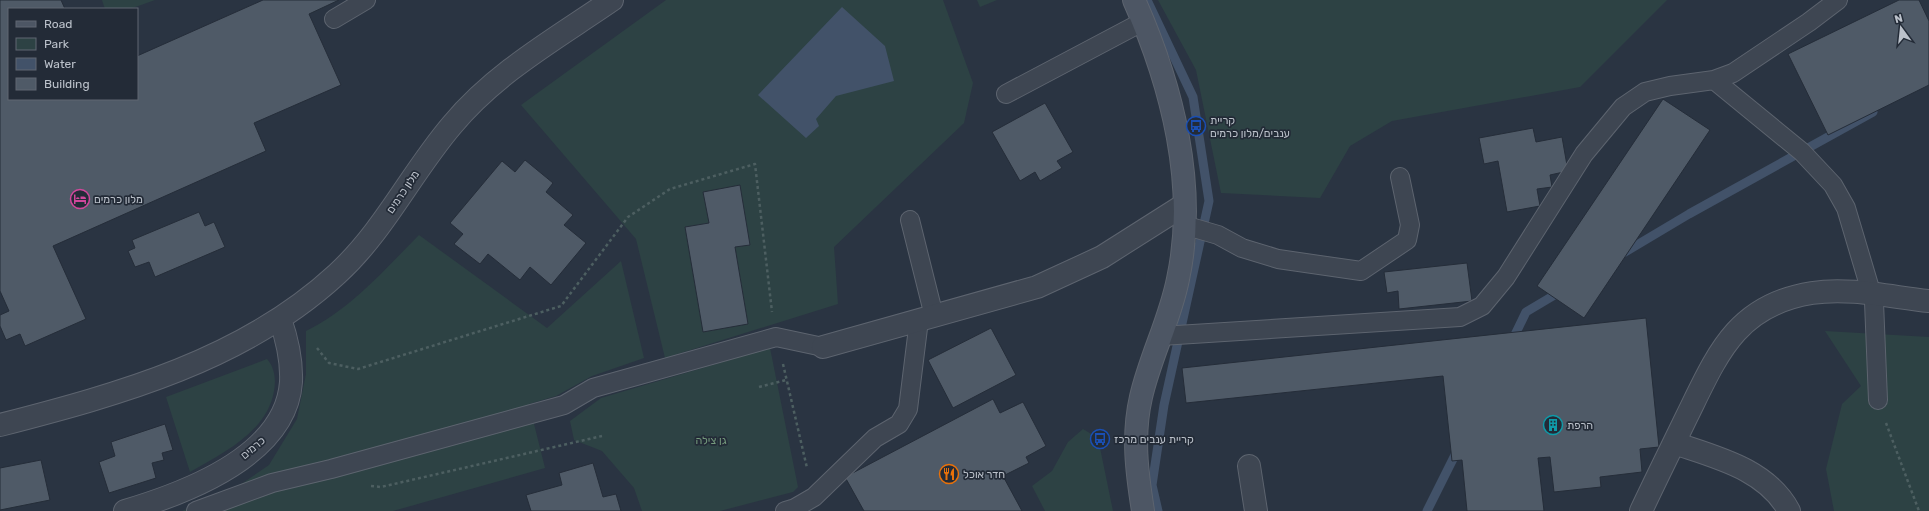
<svg xmlns="http://www.w3.org/2000/svg" width="1929" height="511" font-family="Rubik,Heebo,sans-serif">
  <style>
    .green { fill: #2d4244 }
    .water { fill: #425269 }
    .lines { fill: none; stroke-linecap: round; stroke-linejoin: round }
    .stream { stroke: #425269; stroke-width: 9 }
    .building { fill: #4f5a67; stroke: #252d39 }
    .lane-casing { stroke: #5d646f; stroke-width: 20 }
    .street-casing { stroke: #5d646f; stroke-width: 24 }
    .secondary-casing { stroke: #5d646f; stroke-width: 24 }
    .path { stroke: #4d5f61; stroke-width: 2.5; stroke-dasharray: 3 3; stroke-linecap: butt }
    .lane { stroke: #3e4652; stroke-width: 18 }
    .street { stroke: #3e4652; stroke-width: 22 }
    .secondary { stroke: #4d5664; stroke-width: 22 }
    .labels { text-anchor: middle; dominant-baseline: central; stroke-width: 3.5; stroke-linejoin: round; paint-order: stroke }
    .poi-label { font-size: 11px; fill: #bcc2cb; stroke: #232b37; text-anchor: start }
    .street-label { font-size: 11px; fill: #bcc2cb; stroke: #232b37 }
    .park-label { font-size: 11px; fill: #759a7d; stroke: #232b37 }
  </style>
  <rect width="100%" height="100%" fill="#2a3442"/>
  <!-- green -->
  <path class="green" d="M102,0H155L130,9H105Z
    M666,0H943L973,83L964,123L834,247L838,304L665,358L636,239L521,105Z
    M977,0H997L980,7Z
    M1158,0H1667L1580,87L1392,121L1350,146L1320,198L1221,193L1196,70Z
    M419,235L547,328L621,261L644,358L592,376L556,396L529,404L545,468L393,511H182L237,487L269,465L297,419L306,374V331C351,309 384,270 419,235Z
    M1825,331L1929,337V511H1834L1826,469L1842,404L1861,386Z
    M770,348L798,487L793,492L720,511H642L634,488L602,451L574,440L570,421L601,398Z
    M267,359C275,368 276,380 274,391C267,432 223,453 190,472L166,397Z
    M1083,429L1098,438L1113,511H1045L1032,486L1052,471L1068,442Z"/>
  <!-- water -->
  <path class="water" d="M842,7L885,46L894,81L836,96L816,119L819,126L806,138L758,95Z"/>
  <g class="lines">
    <!-- stream -->
    <path class="stream" d="M1147,0L1193,97L1209,201L1164,405L1152,485L1158,511
      M1620,255L1689,214L1873,112
      M1511,343L1526,312L1563,290
      M1427,511L1457,451"/>
  </g>
  <!-- building -->
  <path class="building" d="M0,0H61L65,9H9V99H137V56L263,0H339L309,14L341,85L254,123L266,151L53,246L86,319L25,346L20,334L6,340L0,326V315L9,311L0,291Z
    M1899,0H1919L1929,21V85L1828,135L1788,54Z
    M1663,99L1710,130L1584,318L1537,286Z
    M1045,103L1073,152L1057,161L1062,168L1040,181L1035,172L1020,181L992,132Z
    M1533,128L1536,142L1562,137L1568,171L1550,175L1552,187L1537,189L1540,206L1507,212L1498,161L1484,164L1479,138Z
    M525,160L553,183L546,192L573,215L564,225L586,243L551,285L530,267L520,280L488,254L480,264L454,244L463,234L450,223L502,161L515,172Z
    M740,185L750,245L735,247L748,324L703,332L685,227L709,223L703,192Z
    M199,212L205,226L214,222L225,247L155,277L149,262L135,267L128,251L135,248L132,240Z
    M1467,263L1472,301L1399,309L1398,291L1387,293L1384,272Z
    M1646,318L1659,447L1640,449L1642,472L1600,477L1601,487L1554,492L1550,457L1538,458L1544,511H1467L1462,460L1452,461L1443,376L1186,403L1182,368Z
    M991,328L1016,375L953,408L928,360Z
    M993,399L1000,413L1023,402L1046,446L1026,457L1029,463L1003,476L1022,511H864L845,477Z
    M165,424L173,450L162,453L164,460L152,463L156,478L109,493L99,462L115,456L111,442Z
    M41,460L50,500L0,510V468Z
    M593,463L603,497L616,494L621,511H531L526,495L562,485L559,473Z"/>
  <g class="lines">
    <!-- lane casing -->
    <g class="lane-casing">
      <path id="lane" d="M334,19L366,0
        M1714,80L1802,152L1833,185L1846,208L1874,302L1878,400
        M1006,94L1144,21
        M910,220L934,316
        M1184,225L1218,235L1242,248L1278,259L1361,271L1407,240L1410,225L1400,177
        M1161,336L1460,317L1482,306L1506,277L1584,154L1623,107L1645,92L1670,86L1714,80L1733,73L1809,22L1838,0
        M196,511L272,483L331,469L564,405L593,388L776,337L823,347
        M785,511L795,508L814,497L875,438L899,424L908,409L919,320"/>
    </g>
    <!-- street casing -->
    <g class="street-casing">
      <path id="street" d="M823,347L1037,287L1102,257L1184,205
        M0,425C120,394 244,360 337,274C384,231 411,173 452,125C496,72 557,38 612,0
        M1674,443C1715,457 1767,469 1789,511
        M1249,466L1256,511
        M125,511C186,493 286,456 291,382C292,360 287,339 280,319
        M1641,511C1656,479 1672,447 1687,416C1717,355 1736,305 1812,293C1849,287 1891,297 1929,301"/>
    </g>
    <!-- secondary casing -->
    <g class="secondary-casing">
      <path id="secondary" d="M1134,0C1172,85 1198,186 1178,279C1170,320 1150,357 1141,397C1132,436 1137,473 1143,511"/>
    </g>
    <!-- path -->
    <path class="path" d="M317,348L329,363L358,369L561,306L628,217L670,189L755,164L772,312
      M783,364L807,468
      M759,387L786,380
      M1886,423L1919,511
      M371,486L381,487L602,436"/>
    <!-- lane -->
    <use href="#lane" class="lane"/>
    <!-- street -->
    <use href="#street" class="street"/>
    <!-- secondary -->
    <use href="#secondary" class="secondary"/>
  </g>
  <!-- icons -->
  <defs>
    <g id="bus-ring" transform="scale(1)"><circle r="9.5" fill="#232b37" stroke="#1a4fb4" stroke-width="1.5"/><path d="M-5-6H5V4H4V6H2V4H-2V6H-4V4H-5ZM-3.5-4V0h7V-4ZM-3.5 1.2v1.5H-2V1.2ZM2 1.2v1.5H3.5V1.2Z" fill="#1a4fb4"/></g>
    <g id="hotel-ring" transform="scale(1)"><circle r="9.5" fill="#232b37" stroke="#d1479c" stroke-width="1.5"/><path d="M-6-4.5h1.5V1H6V5H4.5V3h-9V5H-6ZM-4 0a1.8 1.8 0 1 1 3.6 0ZM.5 0V-2.5h3Q6-2.5 6 0Z" fill="#d1479c"/></g>
    <g id="building-ring" transform="scale(1)"><circle r="9.5" fill="#232b37" stroke="#0f9aa8" stroke-width="1.5"/><path d="M-4-6H4V6H1V3H-1V6H-4ZM-2.5-4.3h1.7v1.8h-1.7ZM.8-4.3h1.7v1.8H.8ZM-2.5-1h1.7V.8h-1.7ZM.8-1h1.7V.8H.8Z" fill="#0f9aa8"/></g>
    <g id="restaurant-ring" transform="scale(1)"><circle r="9.5" fill="#232b37" stroke="#e8710a" stroke-width="1.5"/><path d="M-5-6h1v4h1v-4h1v4h1v-4h1v5L-1.5 .5V6h-2V.5L-5-1ZM5-6V6H3V1.5H1.5Q1.5-4 5-6Z" fill="#e8710a"/></g>
  </defs>
  <g fill-rule="evenodd">
    <use href="#bus-ring" x="1196" y="126"/>
    <use href="#hotel-ring" x="80" y="199"/>
    <use href="#building-ring" x="1553" y="425"/>
    <use href="#bus-ring" x="1100" y="439"/>
    <use href="#restaurant-ring" x="949" y="474"/>
  </g>
  <g class="labels">
    <!-- poi labels -->
    <g class="poi-label">
      <text x="1210" y="120">קריית<tspan x="1210" dy="13">ענבים/מלון כרמים</tspan></text>
      <text x="94" y="199">מלון כרמים</text>
      <text x="1567" y="425">הרפת</text>
      <text x="1114" y="439">קריית ענבים מרכז</text>
      <text x="963" y="474">חדר אוכל</text>
    </g>
    <!-- street labels -->
    <g class="street-label">
      <text transform="translate(403 192) rotate(-56)">מלון כרמים</text>
      <text transform="translate(253 448) rotate(-40)">כרמים</text>
    </g>
    <!-- park labels -->
    <g class="park-label">
      <text x="711" y="440">גן צילה</text>
    </g>
  </g>
  <!-- legend -->
  <rect x="8" y="8" width="130" height="92" fill="#232b37" stroke="#606772"/>
  <rect x="16" y="21" width="20" height="6" fill="#4d5664" stroke="#606772"/>
  <text x="44" y="28" font-size="12" fill="#bcc2cb">Road</text>
  <rect x="16" y="38" width="20" height="12" fill="#2d4244" stroke="#606772"/>
  <text x="44" y="48" font-size="12" fill="#bcc2cb">Park</text>
  <rect x="16" y="58" width="20" height="12" fill="#425269" stroke="#606772"/>
  <text x="44" y="68" font-size="12" fill="#bcc2cb">Water</text>
  <rect x="16" y="78" width="20" height="12" fill="#4f5a67" stroke="#606772"/>
  <text x="44" y="88" font-size="12" fill="#bcc2cb">Building</text>
  <!-- north arrow -->
  <g transform="translate(1901 28) rotate(345)" stroke="#232b37" stroke-width="3" paint-order="stroke">
  <path d="M0-3L7 15L0 10L-7 15Z" fill="#bcc2cb"/>
  <text y="-6" font-size="11" font-weight="bold" text-anchor="middle" fill="#bcc2cb">N</text>
  </g>
</svg>
